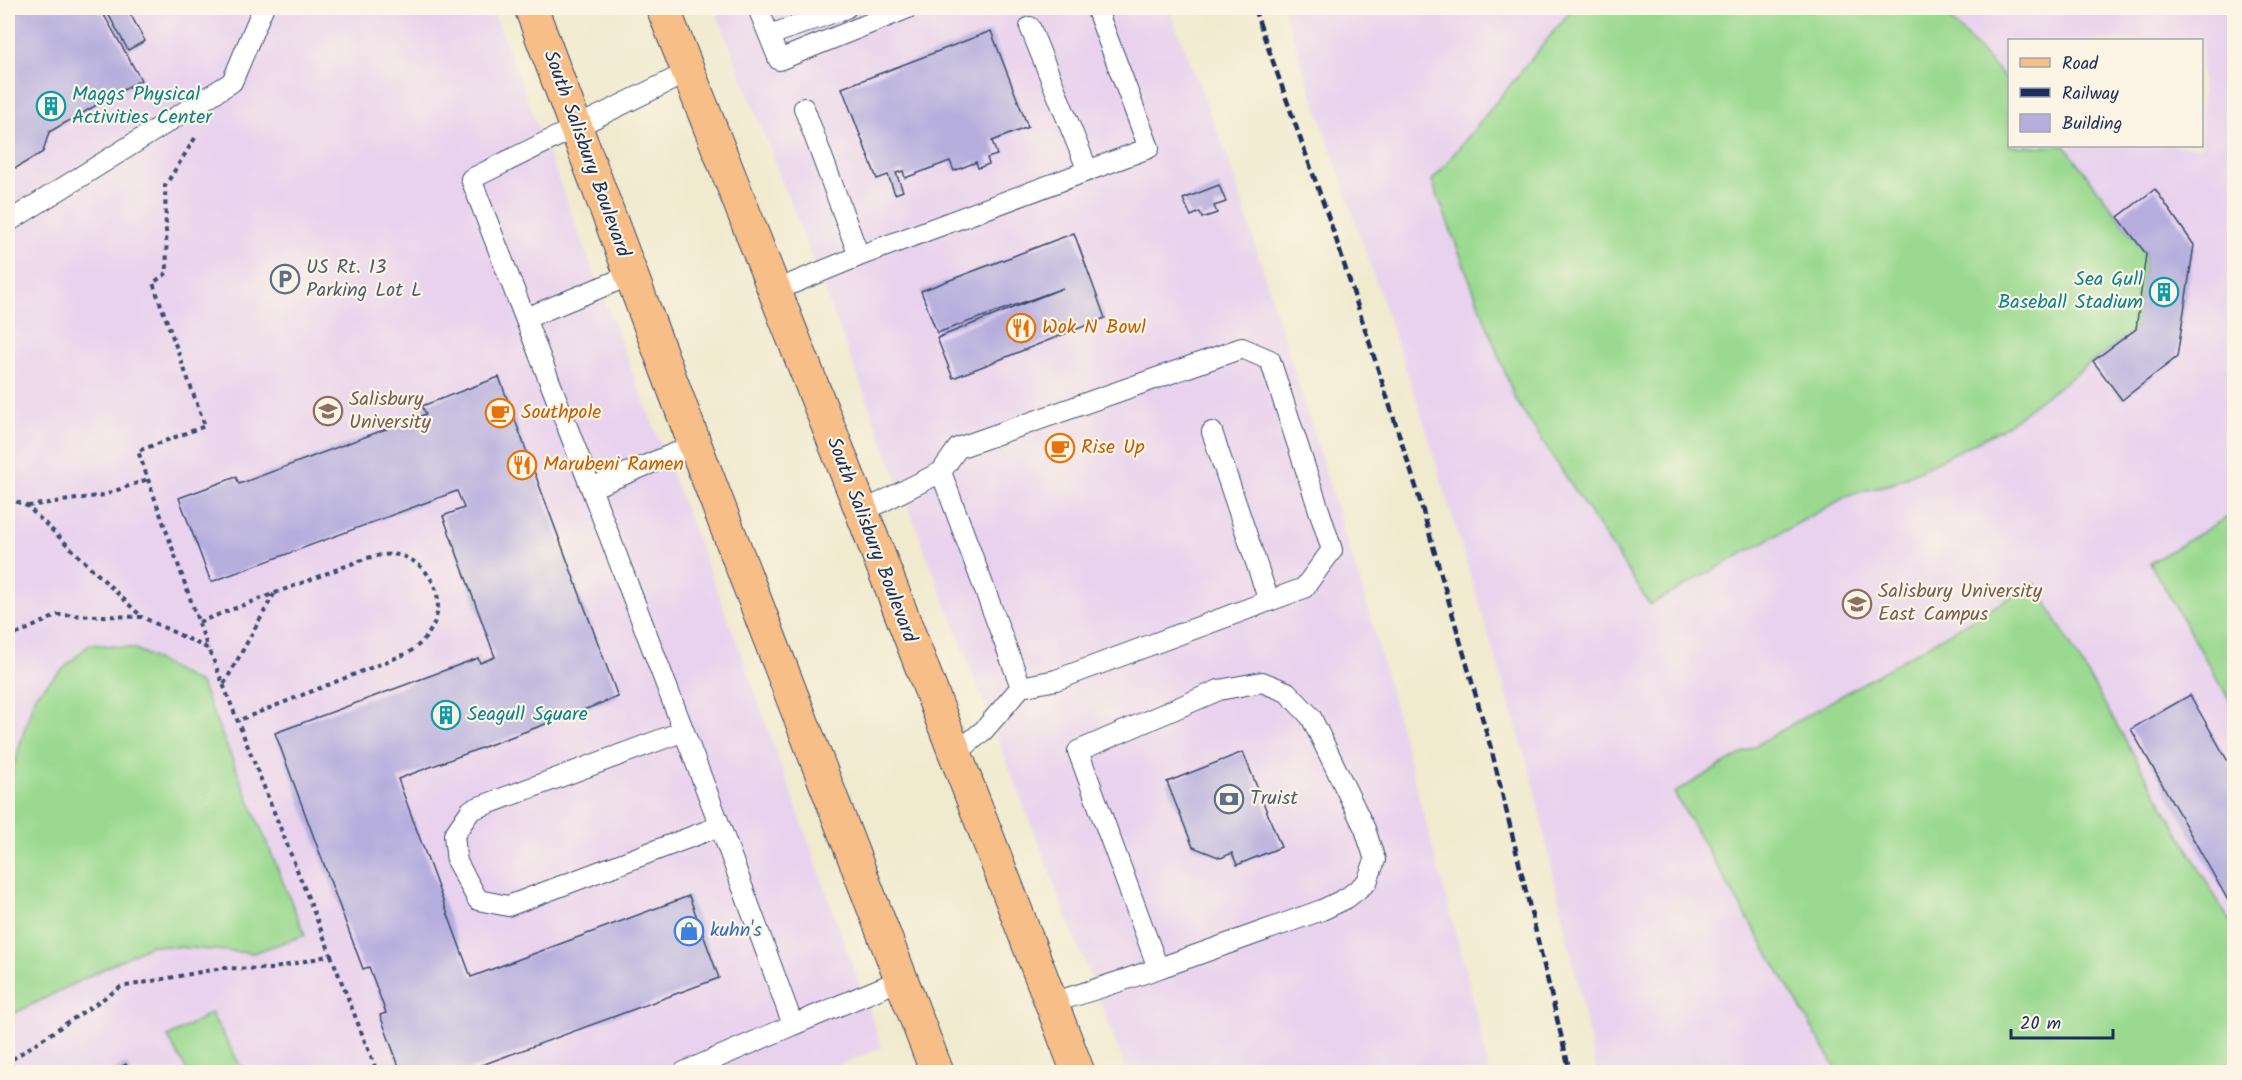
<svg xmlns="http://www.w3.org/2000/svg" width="2242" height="1080" font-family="Kalam,sans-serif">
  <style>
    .built { fill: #e8d2ee; fill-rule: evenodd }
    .pitch { fill: #9ad98f; stroke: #5a8476; stroke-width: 1.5 }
    .building { fill: #b6afde }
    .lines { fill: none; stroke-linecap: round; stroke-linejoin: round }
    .service-casing { stroke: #3b4b6f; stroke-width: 22 }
    .primary-casing { stroke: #3b4b6f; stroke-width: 35 }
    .path { stroke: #3b4b6f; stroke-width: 4; stroke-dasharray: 4.5 4.5; stroke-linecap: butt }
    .service { stroke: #fff; stroke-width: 20 }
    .primary { stroke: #f7be87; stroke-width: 33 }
    .rail { stroke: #1b2f5e; stroke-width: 4.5; stroke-dasharray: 9 4.5; stroke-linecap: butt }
    .labels { text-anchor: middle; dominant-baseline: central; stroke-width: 4.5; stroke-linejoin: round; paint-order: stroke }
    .culture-label { font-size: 20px; fill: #0d838f; stroke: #fcf5e5; text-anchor: start }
    .street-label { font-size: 20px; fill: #1b2f5e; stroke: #fcf5e5 }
    .service-label { font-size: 20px; fill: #4e5e75; stroke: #fcf5e5; text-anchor: start }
    .food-label { font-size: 20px; fill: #c56008; stroke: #fcf5e5; text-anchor: start }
    .education-label { font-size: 20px; fill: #785e54; stroke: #fcf5e5; text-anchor: start }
    .shop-label { font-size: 20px; fill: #366cbe; stroke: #fcf5e5; text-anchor: start }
  </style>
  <rect width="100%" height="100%" fill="#fcf5e5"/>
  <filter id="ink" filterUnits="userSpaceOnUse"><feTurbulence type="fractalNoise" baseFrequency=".0167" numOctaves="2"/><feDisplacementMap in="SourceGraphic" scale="12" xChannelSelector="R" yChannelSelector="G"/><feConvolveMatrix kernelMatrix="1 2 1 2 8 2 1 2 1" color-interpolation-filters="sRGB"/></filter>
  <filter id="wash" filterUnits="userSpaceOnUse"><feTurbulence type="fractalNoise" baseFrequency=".008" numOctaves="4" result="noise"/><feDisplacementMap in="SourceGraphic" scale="24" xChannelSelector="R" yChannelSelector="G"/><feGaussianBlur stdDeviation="1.35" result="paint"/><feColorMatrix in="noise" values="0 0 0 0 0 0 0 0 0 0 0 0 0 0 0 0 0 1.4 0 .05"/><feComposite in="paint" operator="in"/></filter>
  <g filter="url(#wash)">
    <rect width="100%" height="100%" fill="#f0eacf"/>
    <!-- built -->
    <path class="built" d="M8,8H492L741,653L882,1048L821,1072H8Z
      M715,8H1169L1230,163L1369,612L1470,986L1489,1072H1127Z
      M1283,8H2234V1072H1597L1532,778L1426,429ZM2010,40H2202V146H2010Z"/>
    <!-- pitch -->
    <path class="pitch" d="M1573,8H1940L2009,82L2010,146H2065L2146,254L2136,329L2000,430L1894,483L1849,495L1650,605L1515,399L1432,181Z
      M2234,513V708L2150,563Z
      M2035,583L2234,929V1072H1838L1674,793Z
      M90,644L134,648L201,684L305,935L253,953L151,945L13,1014L8,967V785L35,695Z
      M211,1013L244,1072H188L168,1037Z"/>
    <g id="blocks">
      <!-- building -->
      <path class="building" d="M8,8H100L141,80L49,132L43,152L16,168L8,165Z
        M110,8H127L145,41L128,50L106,10Z
        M991,31L1028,127L992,141L997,155L987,158L989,164L978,168L976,162L954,171L950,161L905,178L903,171L896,173L903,191L895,194L888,175L877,179L842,88Z
        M1219,185L1226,202L1214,206L1217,213L1202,218L1200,212L1191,216L1183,199Z
        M2155,189L2194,245L2177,357L2122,400L2093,361L2136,329L2146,254L2118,217Z
        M1074,233L1105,318L953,378L937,338L1063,288L937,333L921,291Z
        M499,377L618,697L398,779L471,977L689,896L719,978L463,1072H401L380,1015L386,1013L369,967L363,969L275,733L478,658L480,663L495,657L443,516L464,508L457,491L211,582L179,498L236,477L239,484L426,414L422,406Z
        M2190,695L2234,772V911L2131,729Z
        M1243,752L1281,847L1237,865L1232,853L1221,858L1193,847L1167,782Z
        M126,1064L131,1072H110Z"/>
    </g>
  </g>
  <g filter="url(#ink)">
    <use href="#blocks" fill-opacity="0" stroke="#3b4b6f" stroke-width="1.5"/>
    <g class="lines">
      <!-- service casing -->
      <g class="service-casing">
        <path id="service" d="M758,8L779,60L908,8
          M1030,27L1088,171
          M770,35L846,8
          M804,108L859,256
          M8,222L232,82L263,8
          M774,291L859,256L1149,148L1098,13
          M526,318L631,275
          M1212,432L1269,601
          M591,488L471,179L688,72
          M862,512L941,472L958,448L1242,348L1270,360L1332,550L1304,588L1056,680L1021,687L941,472
          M684,731L471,810L454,835L457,862L478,900L508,906L720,826
          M954,755L984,730L1021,687
          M1051,1003C1142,976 1232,942 1322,910L1347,898L1367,882L1375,860L1365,829L1311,717L1287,692L1262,682L1219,690L1078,751L1158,968
          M793,1025L903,979
          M684,1072L793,1025L720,826L591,488L695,445"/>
      </g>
      <!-- primary casing -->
      <g class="primary-casing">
        <path id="primary" d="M531,8L695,445L937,1072
          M663,8L862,512L1078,1072"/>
      </g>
      <!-- path -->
      <path class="path" d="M195,138L165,186L167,273L153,283L205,426L138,451L208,649
        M8,498L27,506L142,617
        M28,506L104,495L148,479
        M199,622L367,558C377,556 388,553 399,555C407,557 414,561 420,566C450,593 440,633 408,653L237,721
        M8,638L58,615L142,617L209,649L331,955L271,969L222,968L121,987L8,1062
        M224,684L274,594
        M331,955L377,1072"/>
      <!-- service -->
      <use href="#service" class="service"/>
      <!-- primary -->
      <use href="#primary" class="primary"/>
      <!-- rail -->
      <path class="rail" d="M1254,8L1335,236L1416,487L1492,752L1570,1072"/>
    </g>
  </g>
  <!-- icons -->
  <defs>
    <g id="building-ring" transform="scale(1.5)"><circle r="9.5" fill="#fcf5e5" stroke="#0f9aa8" stroke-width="1.5"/><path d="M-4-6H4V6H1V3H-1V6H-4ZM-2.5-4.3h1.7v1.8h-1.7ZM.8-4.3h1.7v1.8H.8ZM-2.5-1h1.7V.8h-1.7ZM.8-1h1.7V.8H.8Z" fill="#0f9aa8"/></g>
    <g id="parking-ring" transform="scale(1.5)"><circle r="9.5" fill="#fcf5e5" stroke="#5c6f8a" stroke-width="1.5"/><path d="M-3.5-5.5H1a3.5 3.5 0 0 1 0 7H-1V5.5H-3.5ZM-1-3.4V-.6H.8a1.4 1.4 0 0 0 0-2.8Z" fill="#5c6f8a"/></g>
    <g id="restaurant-ring" transform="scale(1.5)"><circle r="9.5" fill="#fcf5e5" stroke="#e8710a" stroke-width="1.5"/><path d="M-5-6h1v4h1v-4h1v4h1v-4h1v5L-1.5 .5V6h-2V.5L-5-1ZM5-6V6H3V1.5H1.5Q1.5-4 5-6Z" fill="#e8710a"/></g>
    <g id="university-ring" transform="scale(1.5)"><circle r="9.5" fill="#fcf5e5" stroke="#8d6e63" stroke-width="1.5"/><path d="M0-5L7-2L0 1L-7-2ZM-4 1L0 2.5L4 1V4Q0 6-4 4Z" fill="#8d6e63"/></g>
    <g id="cafe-ring" transform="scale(1.5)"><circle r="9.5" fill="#fcf5e5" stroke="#e8710a" stroke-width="1.5"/><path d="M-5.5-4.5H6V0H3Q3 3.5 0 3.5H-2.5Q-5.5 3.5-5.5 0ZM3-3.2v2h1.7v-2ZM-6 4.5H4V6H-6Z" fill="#e8710a"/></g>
    <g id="bank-ring" transform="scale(1.5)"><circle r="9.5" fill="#fcf5e5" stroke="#5c6f8a" stroke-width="1.5"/><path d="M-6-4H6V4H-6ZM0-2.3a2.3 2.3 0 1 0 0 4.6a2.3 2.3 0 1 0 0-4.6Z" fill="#5c6f8a"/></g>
    <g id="shop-ring" transform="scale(1.5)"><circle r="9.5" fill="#fcf5e5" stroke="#3f7fe0" stroke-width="1.5"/><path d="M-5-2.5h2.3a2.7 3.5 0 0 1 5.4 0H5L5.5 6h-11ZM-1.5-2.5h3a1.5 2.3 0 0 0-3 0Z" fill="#3f7fe0"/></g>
  </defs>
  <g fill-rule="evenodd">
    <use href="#building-ring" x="51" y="106"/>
    <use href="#parking-ring" x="285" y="279"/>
    <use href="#building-ring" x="2164" y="292"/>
    <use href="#restaurant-ring" x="1021" y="328"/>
    <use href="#university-ring" x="328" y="411"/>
    <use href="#cafe-ring" x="500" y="413"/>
    <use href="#cafe-ring" x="1060" y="448"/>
    <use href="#restaurant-ring" x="522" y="465"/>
    <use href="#university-ring" x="1857" y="604"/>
    <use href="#building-ring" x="446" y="715"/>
    <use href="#bank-ring" x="1229" y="799"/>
    <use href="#shop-ring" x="689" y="931"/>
  </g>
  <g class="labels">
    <!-- culture labels -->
    <g class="culture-label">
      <text x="72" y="95">Maggs Physical<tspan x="72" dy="23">Activities Center</tspan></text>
      <text x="2143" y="280" text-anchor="end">Sea Gull<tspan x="2143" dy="23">Baseball Stadium</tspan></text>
      <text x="467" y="715">Seagull Square</text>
    </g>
    <!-- street labels -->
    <g class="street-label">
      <text transform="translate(586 154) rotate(70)">South Salisbury Boulevard</text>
      <text transform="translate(871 540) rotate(69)">South Salisbury Boulevard</text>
    </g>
    <!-- service labels -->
    <g class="service-label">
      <text x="306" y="268">US Rt. 13<tspan x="306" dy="23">Parking Lot L</tspan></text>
      <text x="1250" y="799">Truist</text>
    </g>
    <!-- food labels -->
    <g class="food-label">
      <text x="1042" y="328">Wok N Bowl</text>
      <text x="521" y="413">Southpole</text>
      <text x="1081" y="448">Rise Up</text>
      <text x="543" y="465">Marubeni Ramen</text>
    </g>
    <!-- education labels -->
    <g class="education-label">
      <text x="349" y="400">Salisbury<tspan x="349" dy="23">University</tspan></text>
      <text x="1878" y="592">Salisbury University<tspan x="1878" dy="23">East Campus</tspan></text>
    </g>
    <!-- shop labels -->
    <g class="shop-label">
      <text x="710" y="931">kuhn's</text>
    </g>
  </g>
  <!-- margin -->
  <rect width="2242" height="1080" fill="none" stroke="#fcf5e5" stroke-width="30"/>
  <!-- legend -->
  <rect x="2008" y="39" width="195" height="108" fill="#fcf5e5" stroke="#a2a6af" stroke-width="1.5"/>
  <rect x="2020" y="58" width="30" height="9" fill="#f7be87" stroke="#a2a6af" stroke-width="1.5"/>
  <text x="2062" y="69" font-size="18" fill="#1b2f5e">Road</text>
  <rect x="2020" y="88" width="30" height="9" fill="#1b2f5e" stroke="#a2a6af" stroke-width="1.5"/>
  <text x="2062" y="99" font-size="18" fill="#1b2f5e">Railway</text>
  <rect x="2020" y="114" width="30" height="18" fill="#b6afde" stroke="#a2a6af" stroke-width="1.5"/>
  <text x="2062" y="129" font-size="18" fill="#1b2f5e">Building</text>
  <!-- scale -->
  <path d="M2011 1029v9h102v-9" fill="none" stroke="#1b2f5e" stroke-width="3"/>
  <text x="2020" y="1029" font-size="18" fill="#1b2f5e" stroke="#fcf5e5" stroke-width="4.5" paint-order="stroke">20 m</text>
</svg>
